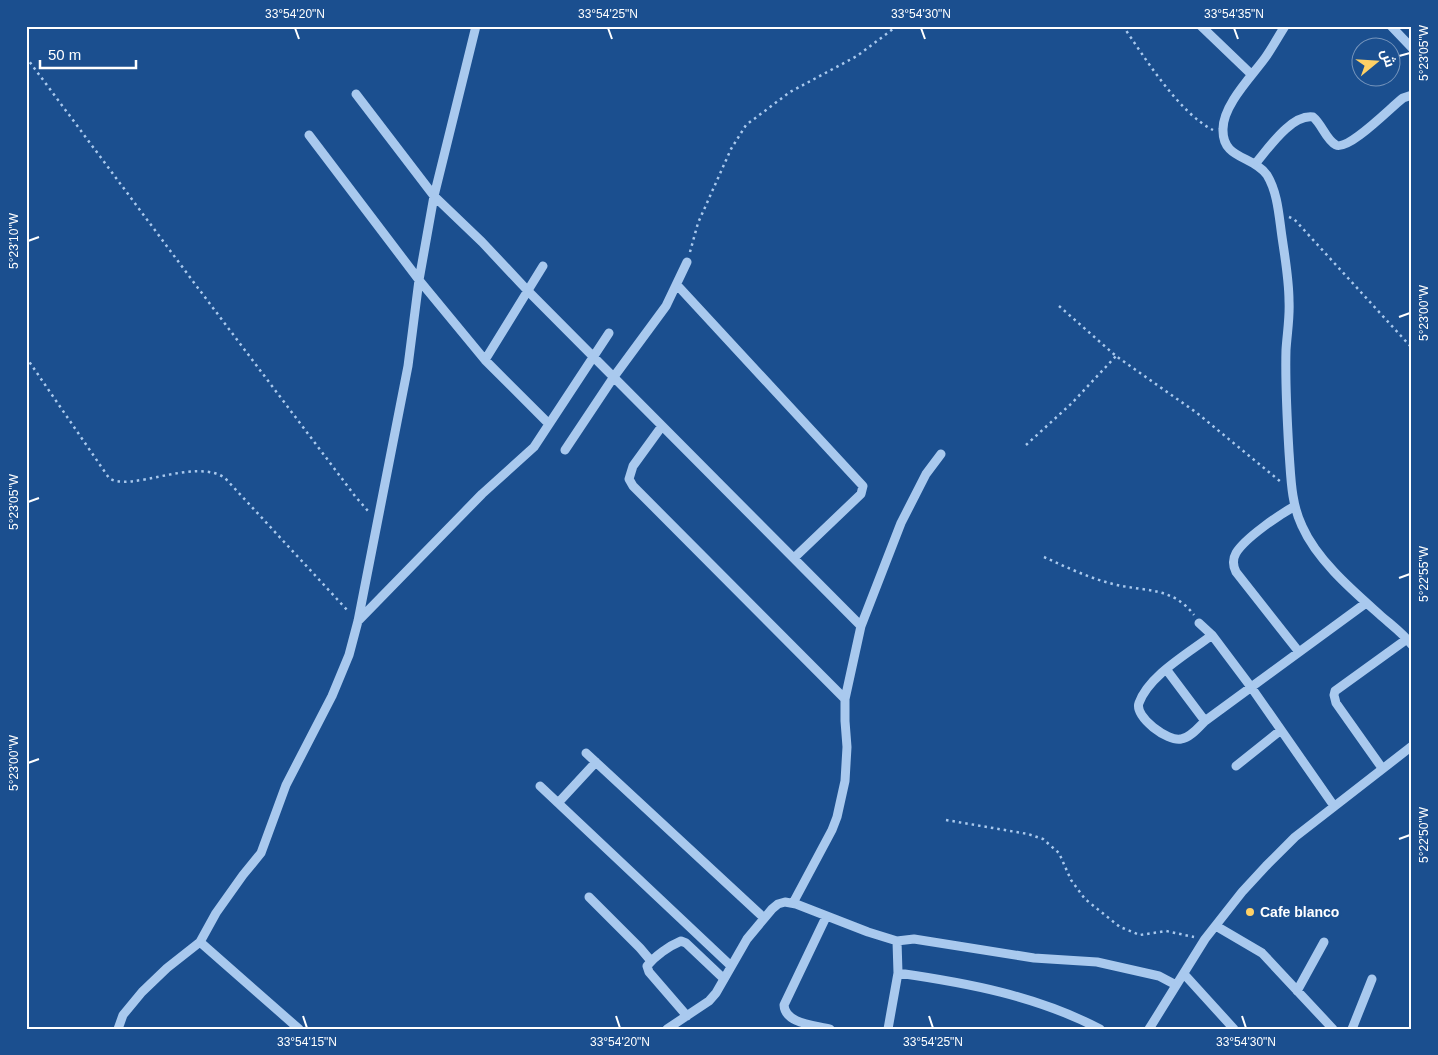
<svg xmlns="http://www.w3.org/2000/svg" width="1438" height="1055" font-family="Helvetica,Cairo,sans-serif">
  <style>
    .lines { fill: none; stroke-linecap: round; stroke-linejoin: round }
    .path { stroke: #a9c9ee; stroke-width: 2.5; stroke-dasharray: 2.5 4; stroke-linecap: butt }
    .minor { stroke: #a9c9ee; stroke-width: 9 }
    .ticks { fill: none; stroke: #fff; stroke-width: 2 }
    .poi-dot { fill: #ffd166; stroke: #1b4f8f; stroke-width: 2 }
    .labels { text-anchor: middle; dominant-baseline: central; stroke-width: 5; stroke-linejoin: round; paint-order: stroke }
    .poi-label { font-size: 14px; font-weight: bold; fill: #fff; stroke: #1b4f8f; text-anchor: start }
    .neatline { fill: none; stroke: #fff; stroke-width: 2 }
    .ticks-label { font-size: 12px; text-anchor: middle; fill: #fff }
  </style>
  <rect width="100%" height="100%" fill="#1b4f8f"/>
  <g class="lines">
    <!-- path -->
    <path class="path" d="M1123,26C1145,58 1179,113 1213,130
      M26,57L195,284L355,496L368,511
      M1289,217L1294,219L1412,348
      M690,252L698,223L731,149L746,125L790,92L857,56L897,26
      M1059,306L1116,356L1197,413L1281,482
      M26,357L109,478C129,493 195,457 225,478L349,612
      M1026,445L1072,403L1116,356
      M1044,557C1066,567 1089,578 1113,584C1144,592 1172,586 1194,615
      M946,820L1028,834L1043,839L1059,853L1071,880L1085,899L1120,927L1140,935L1166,931L1194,937"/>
    <!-- minor -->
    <path class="minor" d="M1201,26L1251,74
      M1285,26C1278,37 1272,48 1265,58C1252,76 1223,105 1223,129C1222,160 1253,155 1267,175C1278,193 1279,217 1282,237C1285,258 1289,280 1289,301C1290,317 1287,334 1286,350C1285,384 1287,418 1289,452C1291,478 1291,503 1302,526C1317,560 1352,590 1379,614C1390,624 1403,633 1412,645
      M1391,26L1412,48
      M356,94L434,196L482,242L528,291L861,626
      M309,135L419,280L485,360L549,424
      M1255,164C1268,149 1291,114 1313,117C1322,124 1326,140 1336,145C1349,151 1392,106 1403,98L1412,95
      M677,285L863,486L861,494L794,558
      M485,360L543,266
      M662,426L633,466L629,479L633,486L845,699
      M565,450L613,378L666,306L687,262
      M1295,506C1279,515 1245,538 1236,553C1232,560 1233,566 1236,572L1299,652
      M358,621L482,494L534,447L609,333
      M1199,623L1212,635C1189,653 1149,675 1139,703C1134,717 1168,742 1181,739C1190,738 1199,727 1205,721L1366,603
      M1212,635L1251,687L1334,806
      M1166,669L1205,721
      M586,753L764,918
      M1236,766L1281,730
      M1382,768L1336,703L1334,695L1335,691L1407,639
      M540,786L731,966
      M558,803L596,762
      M589,897L640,948L651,961
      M793,903L832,830L837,817L845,781L847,747L845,721V699L861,626L901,523L926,474L941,454
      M826,917L784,1005C785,1024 815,1025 830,1029
      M1216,926L1262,953L1333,1029
      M897,941L914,939L1034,958L1097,962L1159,976L1176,985
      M200,942L299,1029
      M898,973C968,983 1037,996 1100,1029
      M1184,974L1234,1029
      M1297,991L1324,942
      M687,1016L649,972L647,966C655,956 669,946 681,941L686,943L724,979
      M118,1029L123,1015L142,992L167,968L200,942L216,913L243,875L261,853L286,785L332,696L349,655L358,621L408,366L419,280L434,196L476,26
      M667,1029L709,1001L716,993L747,939L772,909L778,904L785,902L796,904L868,932L897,941L898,973L888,1029
      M1149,1029L1205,939L1242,892L1266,866L1295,837L1412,746
      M1352,1029L1372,979"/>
  </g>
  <!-- ticks -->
  <path class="ticks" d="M295,28L299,39M608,28L612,39M921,28L925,39M1234,28L1238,39M1399,56L1410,53M28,241L39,237M1399,317L1410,313M28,502L39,498M1399,578L1410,574M28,763L39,759M1399,839L1410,835M303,1016L307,1028M616,1016L620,1028M929,1016L933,1028M1242,1016L1246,1028"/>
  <!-- markers -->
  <circle class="poi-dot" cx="1250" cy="912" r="5"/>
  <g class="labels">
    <!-- poi labels -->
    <g class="poi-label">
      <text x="1260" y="912">Cafe blanco</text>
    </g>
  </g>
  <!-- border -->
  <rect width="1438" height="1055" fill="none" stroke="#1b4f8f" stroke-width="55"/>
  <!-- north arrow -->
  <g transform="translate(1376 62) rotate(72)"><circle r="24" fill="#1b4f8f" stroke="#7695bc"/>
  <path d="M0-4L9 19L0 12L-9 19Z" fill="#ffd166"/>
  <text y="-8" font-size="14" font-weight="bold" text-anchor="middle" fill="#ffffff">ش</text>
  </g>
  <!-- scale -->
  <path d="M40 60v8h96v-8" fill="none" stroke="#ffffff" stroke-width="2.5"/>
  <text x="48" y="60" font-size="15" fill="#ffffff" stroke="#1b4f8f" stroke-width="4" paint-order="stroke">50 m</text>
  <rect x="28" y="28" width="1382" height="1000" class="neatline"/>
  <g class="ticks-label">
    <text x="295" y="18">33°54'20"N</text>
    <text x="608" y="18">33°54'25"N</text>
    <text x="921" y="18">33°54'30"N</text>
    <text x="1234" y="18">33°54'35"N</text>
    <text transform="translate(1424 53) rotate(-90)" y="4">5°23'05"W</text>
    <text transform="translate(14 241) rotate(-90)" y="4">5°23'10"W</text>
    <text transform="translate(1424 313) rotate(-90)" y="4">5°23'00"W</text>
    <text transform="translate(14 502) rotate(-90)" y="4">5°23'05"W</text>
    <text transform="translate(1424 574) rotate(-90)" y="4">5°22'55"W</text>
    <text transform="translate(14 763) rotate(-90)" y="4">5°23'00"W</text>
    <text transform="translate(1424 835) rotate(-90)" y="4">5°22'50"W</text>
    <text x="307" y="1046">33°54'15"N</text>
    <text x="620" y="1046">33°54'20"N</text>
    <text x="933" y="1046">33°54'25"N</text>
    <text x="1246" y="1046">33°54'30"N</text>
  </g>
</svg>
